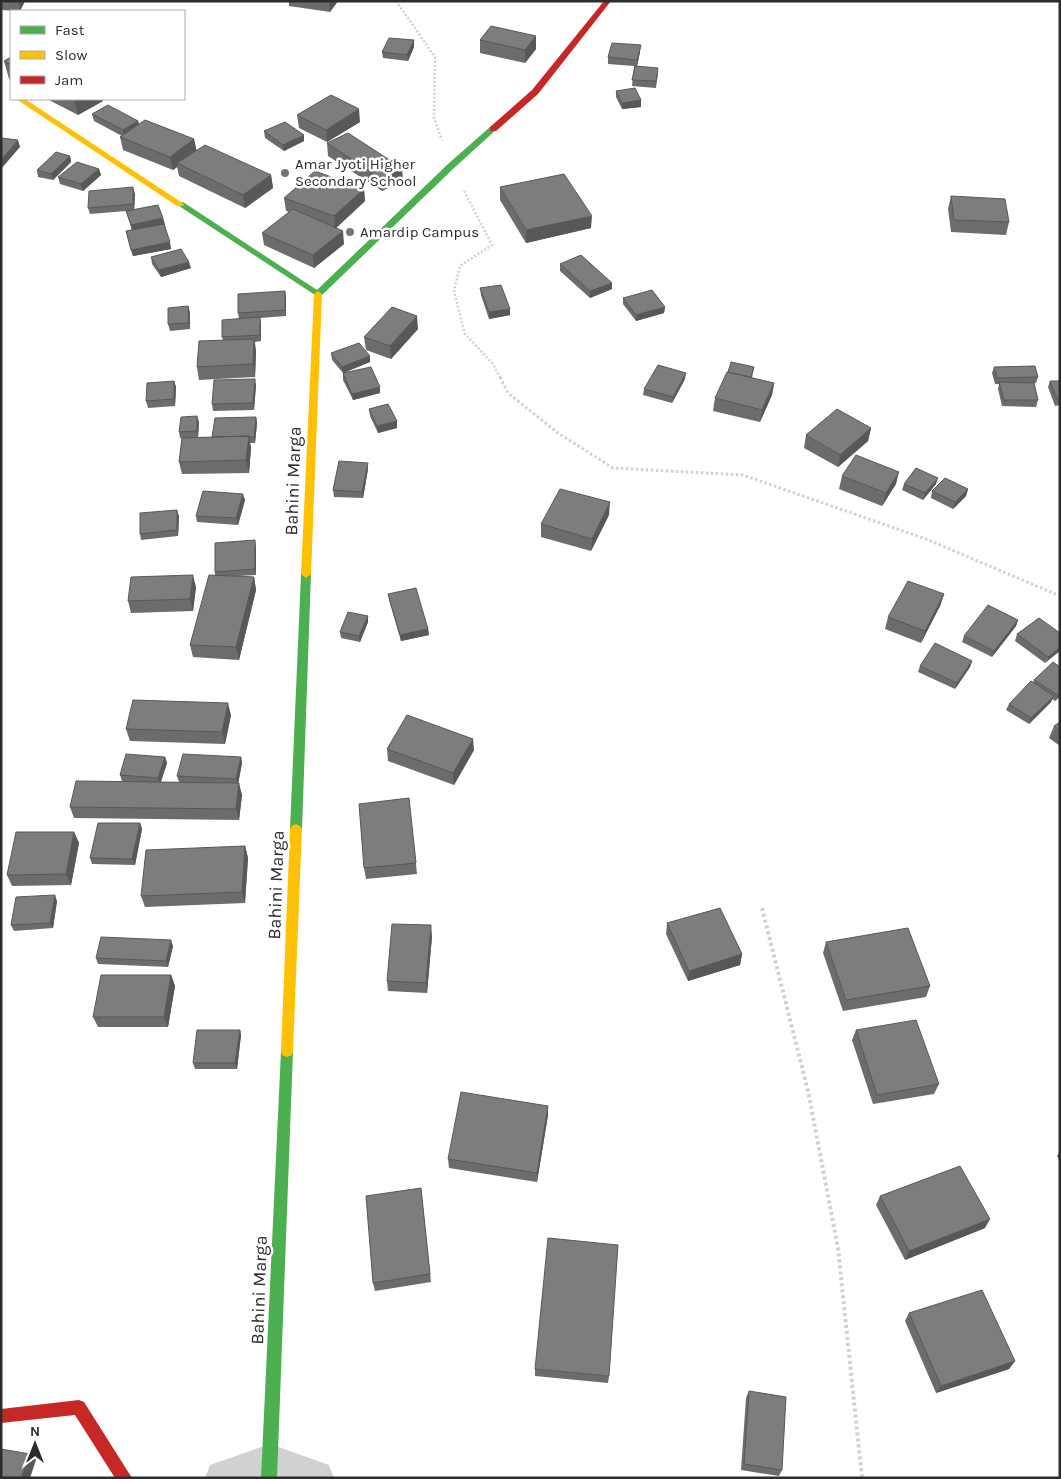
<svg xmlns="http://www.w3.org/2000/svg" width="1061" height="1479" font-family="Karla,sans-serif">
  <style>
    .lines { fill: none; stroke-linecap: round; stroke-linejoin: round }
    .path-far2 { stroke: #d1d1d1; stroke-width: 2.5; stroke-dasharray: 2 2; stroke-linecap: butt }
    .path-far1 { stroke: #d1d1d1; stroke-width: 3; stroke-dasharray: 2.5 2.5; stroke-linecap: butt }
    .path { stroke: #d1d1d1; stroke-width: 4; stroke-dasharray: 3 3; stroke-linecap: butt }
    .street { fill: #d1d1d1; fill-rule: evenodd }
    .fast { fill: #4caf50; fill-rule: evenodd }
    .slow { fill: #ffc107; fill-rule: evenodd }
    .jam { fill: #c62828; fill-rule: evenodd }
    .wall { fill: #6c6c6c }
    .shaded-wall { fill: #585858 }
    .building { fill: #7d7d7d; stroke: #585858 }
    .poi-dot { fill: #767676; stroke: #fff; stroke-width: 2 }
    .labels { text-anchor: middle; dominant-baseline: central; stroke-width: 5; stroke-linejoin: round; paint-order: stroke }
    .far-poi-label { font-size: 15px; fill: #2c2c2c; stroke: #fff; text-anchor: start }
    .street-label { font-size: 18px; fill: #2c2c2c; stroke: #fff }
  </style>
  <rect width="100%" height="100%" fill="#fff"/>
  <g class="lines">
    <!-- path-far2 -->
    <path class="path-far2" d="M396,1L435,57L434,118L442,140
      M464,191L492,245L460,266L454,291L465,334L493,364L501,379"/>
    <!-- path-far1 -->
    <path class="path-far1" d="M500,377L508,393L558,433L613,468L743,475L926,539L1060,596"/>
    <!-- path -->
    <path class="path" d="M762,908L808,1091L838,1248L862,1478"/>
    <!-- street -->
    <path class="street" d="M270,1444L329,1465L334,1478H205L210,1465Z"/>
    <!-- fast -->
    <path class="fast" d="M490,127L497,129L454,168L321,296L318,297L176,204L177,202H183L317,290L448,164Z
      M306,570L311,574L302,829L300,832L296,834L292,832L290,829L301,574Z
      M287,1045L292,1047L293,1051L277,1478H261L281,1051L282,1047Z"/>
    <!-- slow -->
    <path class="slow" d="M16,99H25L184,204L183,206H177Z
      M318,291L322,294L311,574L306,578L301,574L314,294Z
      M296,824L300,826L302,829L293,1051L292,1055L287,1057L282,1055L281,1051L290,829L292,826Z"/>
    <!-- jam -->
    <path class="jam" d="M604,1H611L538,94L496,131H490V127L532,90Z
      M79,1400L84,1402L132,1478H115L75,1415L1,1423V1409Z"/>
  </g>
  <!-- wall -->
  <path class="wall" d="M1,1H25L20,11L1,10Z
    M289,1H338L330,12L289,6Z
    M536,36V49L525,63L480,53V40Z
    M414,47L408,61L383,58L382,52Z
    M640,52L637,66L658,74L656,88L632,86L634,66L608,64V57Z
    M11,57V80L9,79L4,61Z
    M616,91L641,100V107L622,109L616,97Z
    M47,99H102L103,101L78,115Z
    M92,114L138,121L139,124L194,139L196,150L271,175L273,188L245,208L179,176L177,167L173,170L123,150L120,137L122,136L94,121Z
    M297,115L360,122L327,142L299,128Z
    M264,131L304,141L284,151L265,138Z
    M327,143L403,180L382,191L328,156Z
    M70,156L71,162L53,180L38,177L37,170Z
    M99,169L101,175L83,191L60,184L58,177Z
    M500,187L591,228L526,243L500,200Z
    M364,189L365,201L336,228L344,244L314,268L264,245L262,233L289,212L286,211L284,198Z
    M135,194L134,210L163,218L171,249L133,256L126,231L132,230L126,211L90,214L88,208Z
    M951,196L1009,222L1006,235L951,232L948,209Z
    M151,257L191,268L161,277L152,264Z
    M560,264L612,289L590,298L560,271Z
    M480,288L510,315L489,319L481,295Z
    M286,297V316L260,318L261,324V341L255,342L256,352L255,377L199,380L197,367L223,340L222,337L239,319L238,313Z
    M623,298L665,307L664,313L636,321L623,304Z
    M188,306L190,313V329L170,331L168,324Z
    M418,329L391,359L366,350L364,337Z
    M331,353L370,356V362L343,373L332,360Z
    M754,367L752,378L774,383L772,395L760,422L713,411L715,398Z
    M994,367L1038,377L1036,383H1034L1038,400L1036,407L1002,406L998,389L999,384H995L992,373Z
    M343,373L380,393L353,400L343,380Z
    M685,379L672,403L643,395L644,389Z
    M174,381L176,387L175,406L148,408L146,401Z
    M1050,381H1060V405L1055,406L1048,387Z
    M256,385L254,410L213,411L212,404Z
    M369,409L397,428L378,433L370,416Z
    M256,417L257,423L255,443H250L251,448L249,473L182,474L179,462L182,438H180L179,432L199,422L198,437H212Z
    M871,428L868,441L838,467L804,448L806,435Z
    M368,469L363,498L334,497L333,490Z
    M842,476L896,484L882,506L839,489Z
    M904,484H936L923,500L902,490Z
    M968,489L966,496L953,509L931,498L932,491Z
    M245,500L238,525L197,522L196,516Z
    M609,515L591,551L541,537V524Z
    M179,516L178,536L141,540L140,534Z
    M256,547V575L239,576L254,577L256,590L239,660L193,657L190,645L215,575V572Z
    M196,587L193,611L131,613L128,601Z
    M388,594L428,629L429,635L401,641L389,600Z
    M944,594L940,606L921,643L885,629L888,617Z
    M368,616V622L360,642L341,638L340,632Z
    M1018,620L1016,626L992,657L962,642L964,636Z
    M1060,633L1045,663L1015,641L1017,634Z
    M972,661L970,667L955,689L918,672L920,666Z
    M1060,667V696L1055,701L1052,699L1051,702L1029,724L1006,710L1009,704L1033,683L1034,680Z
    M231,715L225,744L130,741L126,729Z
    M1060,722V746L1049,738L1054,726Z
    M387,749L474,750L454,785L388,761Z
    M165,757L167,763L161,782L195,783L179,782L177,776L241,757L242,763L238,783L242,795L239,820L74,818L70,807L122,781L120,775Z
    M409,798L417,874L366,879L364,868Z
    M140,823L142,829L135,865L92,864L90,858Z
    M74,832L79,843L71,885L12,886L7,875Z
    M245,846L248,858L245,903L145,907L141,896Z
    M57,901L53,928L14,931L11,925Z
    M667,923L742,954L740,965L688,981L666,934Z
    M432,936L427,993L388,991L387,981Z
    M826,942L930,986L926,997L843,1011L823,953Z
    M173,946L168,967L98,964L96,958Z
    M171,975L175,986L168,1027H98L93,1017Z
    M240,1030L241,1035L237,1069H195L193,1063Z
    M856,1030L939,1084L934,1094L873,1104L852,1040Z
    M548,1115L537,1182L449,1168L448,1159Z
    M1060,1151V1162L1057,1156Z
    M880,1196L985,1228L905,1260L876,1205Z
    M422,1197L431,1282L375,1291L373,1283Z
    M909,1313L1015,1361L1009,1369L936,1393L905,1321Z
    M535,1369L609,1376L608,1383L535,1376Z
    M749,1391L782,1470L779,1476L741,1470L746,1398Z"/>
  <!-- shaded-wall -->
  <path class="shaded-wall" d="M18,1H25L20,11Z
    M329,1H338L330,12Z
    M536,36V49L525,63V50Z
    M414,40V47L408,61L407,55Z
    M641,45L640,52L637,66V60Z
    M74,99H102L103,101L78,115Z
    M641,100V107L622,109V103Z
    M359,109L360,122L327,142L326,130Z
    M138,121L140,128L124,137L123,130Z
    M304,135V141L284,151L283,145Z
    M194,139L197,152L177,163V167L173,170L170,157Z
    M18,140L20,147L1,169V160Z
    M70,156L71,162L53,180L51,174Z
    M402,168L403,180L382,191L381,179Z
    M99,169L101,175L83,191L81,184Z
    M271,175L273,188L245,208L243,195Z
    M133,187L135,194L134,211L133,204Z
    M364,189L365,201L335,229L334,216Z
    M592,216L591,228L526,243V230Z
    M163,218L165,225L132,232L131,225Z
    M343,231L344,244L314,268L313,255Z
    M170,242L171,249L133,256L131,250Z
    M189,262L191,268L161,277L159,270Z
    M612,283V289L590,298V291Z
    M285,291L286,297V316L285,310Z
    M188,306L190,313V329L189,323Z
    M665,307L664,313L636,321V315Z
    M510,309V315L489,319V312Z
    M417,316L418,329L391,359L390,346Z
    M260,317L261,324V341L260,335Z
    M254,339L256,352L255,377L253,364Z
    M370,356V362L343,373L342,367Z
    M686,373L685,379L672,403L673,397Z
    M255,379L256,385L254,410L253,403Z
    M174,381L176,387L175,406L174,399Z
    M774,383L772,395L760,422L762,410Z
    M380,387V393L353,400L352,394Z
    M197,416L199,422L198,437L197,431Z
    M256,417L257,423L255,443L254,437Z
    M397,421V428L378,433L377,426Z
    M871,428L868,441L838,467L840,455Z
    M249,436L251,448L249,473L246,460Z
    M368,463V469L363,498L362,492Z
    M899,472L896,484L882,506L886,493Z
    M938,478L936,484L923,500L925,493Z
    M968,489L966,496L953,509L955,502Z
    M243,494L245,500L238,525L236,518Z
    M610,502L609,515L591,551L592,539Z
    M177,510L179,516L178,536L177,530Z
    M255,540L256,547V575L255,569Z
    M193,575L196,587L193,611L190,599Z
    M254,577L256,590L239,660L236,647Z
    M944,594L940,606L921,643L925,631Z
    M368,616V622L360,642L359,636Z
    M1018,620L1016,626L992,657L994,651Z
    M428,629L429,635L401,641L400,635Z
    M1060,647V651L1045,663L1048,657Z
    M972,661L970,667L955,689L957,683Z
    M1060,693V696L1055,701L1058,695Z
    M1054,696L1051,702L1029,724L1031,718Z
    M228,703L231,715L225,744L222,732Z
    M473,739L474,750L454,785L453,773Z
    M165,757L167,763L160,784L158,778Z
    M241,757L242,763L238,785L236,779Z
    M239,783L242,795L239,820L236,809Z
    M140,823L142,829L135,865L132,859Z
    M74,832L79,843L71,885L66,874Z
    M245,846L248,858L245,903L242,892Z
    M55,895L57,901L53,928L50,923Z
    M431,925L432,936L427,993L426,983Z
    M171,940L173,946L168,967L166,961Z
    M742,954L740,965L688,981L689,971Z
    M171,975L175,986L168,1027L164,1017Z
    M240,1030L241,1035L237,1069L235,1063Z
    M548,1106V1115L537,1182V1173Z
    M990,1219L985,1228L905,1260L909,1251Z
    M1015,1361L1009,1369L936,1393L941,1386Z
    M30,1454L36,1460L30,1478H21Z"/>
  <!-- building -->
  <path class="building" d="M491,26L536,36L525,50L480,40Z
    M389,38L414,40L407,55L382,52Z
    M612,43L641,45L637,60L608,57Z
    M11,57V65L4,61Z
    M635,66L658,68L656,81L632,80Z
    M635,88L641,100L622,103L616,91Z
    M331,95L359,109L326,130L297,115Z
    M108,105L138,121L123,130L92,114Z
    M145,120L194,139L170,157L120,137Z
    M285,122L304,135L283,145L264,131Z
    M348,133L402,168L381,179L327,143Z
    M1,138L18,140L1,160Z
    M205,145L271,175L243,195L177,163Z
    M56,152L70,156L51,174L37,170Z
    M77,162L99,169L81,184L58,177Z
    M315,171L364,189L334,216L284,198Z
    M564,174L592,216L526,230L500,187Z
    M133,187V204L88,208L89,191Z
    M951,196L1005,199L1009,222L954,220Z
    M158,205L163,218L131,225L126,211Z
    M293,209L343,231L313,255L262,233Z
    M164,224L170,242L131,250L126,231Z
    M181,249L189,262L159,270L151,257Z
    M581,255L612,283L590,291L560,264Z
    M501,285L510,309L489,312L480,288Z
    M652,290L665,307L636,315L623,298Z
    M285,291V310L238,313V294Z
    M188,306L189,323L168,324V308Z
    M392,307L417,316L390,346L364,337Z
    M260,317V335L222,337V320Z
    M254,339L253,364L197,367L199,341Z
    M359,343L370,356L342,367L331,353Z
    M731,362L754,367L751,377L728,372Z
    M658,365L686,373L673,397L644,389Z
    M1035,366L1038,377L997,378L994,367Z
    M371,367L380,387L352,394L343,373Z
    M727,372L774,383L762,410L715,398Z
    M255,379L253,403L212,404L214,380Z
    M174,381V399L146,401L147,383Z
    M1050,381H1060V399H1057Z
    M999,382L1034,383L1038,400H1004Z
    M388,404L397,421L377,426L369,409Z
    M837,409L871,428L840,455L806,435Z
    M197,416V431L179,432L181,417Z
    M256,417L254,437H249V436L212,437L215,418Z
    M249,436L246,460L179,462L182,438Z
    M856,455L899,472L886,493L842,476Z
    M339,461L368,463L362,492L333,490Z
    M916,468L938,478L925,493L904,484Z
    M945,478L968,489L955,502L932,491Z
    M560,489L610,502L592,539L541,524Z
    M203,491L243,494L236,518L196,516Z
    M177,510V530L140,534V513Z
    M255,540V569L215,572V543Z
    M193,575L190,599L128,601L131,577Z
    M209,575L254,577L236,647L190,645Z
    M908,581L944,594L925,631L888,617Z
    M416,588L428,629L400,635L388,594Z
    M988,605L1018,620L994,651L964,636Z
    M348,612L368,616L359,636L340,632Z
    M1039,618L1060,633V647L1048,657L1017,634Z
    M935,643L972,661L957,683L920,666Z
    M1053,662L1060,667V693L1058,695L1034,680Z
    M1031,681L1054,696L1031,718L1009,704Z
    M133,700L228,703L222,732L126,729Z
    M407,715L473,739L453,773L387,749Z
    M1060,722V731L1054,726Z
    M126,754L165,757L158,778L120,775Z
    M183,754L241,757L236,779L177,776Z
    M76,781L239,783L236,809L70,807Z
    M409,798L416,863L364,868L359,804Z
    M98,823H140L132,859L90,858Z
    M16,832H74L66,874L7,875Z
    M245,846L242,892L141,896L146,850Z
    M55,895L50,923L11,925L16,897Z
    M720,908L742,954L689,971L667,923Z
    M392,924L431,925L426,983L387,981Z
    M908,928L930,986L846,1000L826,942Z
    M101,937L171,940L166,961L96,958Z
    M101,975H171L164,1017H93Z
    M916,1020L939,1084L877,1095L856,1030Z
    M197,1030H240L235,1063H193Z
    M461,1092L548,1106L537,1173L448,1159Z
    M960,1166L990,1219L909,1251L880,1196Z
    M421,1188L430,1274L373,1283L366,1196Z
    M548,1238L618,1245L609,1376L535,1369Z
    M982,1290L1015,1361L941,1386L909,1313Z
    M749,1391L786,1397L782,1470L744,1464Z
    M1,1449L30,1454L21,1478H1Z"/>
  <!-- markers -->
  <g class="poi-dot">
    <circle cx="285" cy="173" r="5"/>
    <circle cx="350" cy="232" r="5"/>
  </g>
  <g class="labels">
    <!-- far-poi labels -->
    <g class="far-poi-label">
      <text x="295" y="164">Amar Jyoti Higher<tspan x="295" dy="17">Secondary School</tspan></text>
      <text x="360" y="232">Amardip Campus</text>
    </g>
    <!-- street labels -->
    <g class="street-label">
      <text transform="translate(293 481) rotate(-88)">Bahini Marga</text>
      <text transform="translate(276 885) rotate(-88)">Bahini Marga</text>
      <text transform="translate(259 1290) rotate(-88)">Bahini Marga</text>
    </g>
  </g>
  <!-- border -->
  <rect width="1061" height="1479" fill="none" stroke="#2c2c2c" stroke-width="5"/>
  <!-- legend -->
  <rect x="10" y="10" width="175" height="90" fill="#ffffff" stroke="#ababab"/>
  <rect x="20" y="26" width="25" height="8" fill="#4caf50" stroke="#ababab"/>
  <text x="55" y="35" font-size="15" fill="#2c2c2c">Fast</text>
  <rect x="20" y="51" width="25" height="8" fill="#ffc107" stroke="#ababab"/>
  <text x="55" y="60" font-size="15" fill="#2c2c2c">Slow</text>
  <rect x="20" y="76" width="25" height="8" fill="#c62828" stroke="#ababab"/>
  <text x="55" y="85" font-size="15" fill="#2c2c2c">Jam</text>
  <!-- north arrow -->
  <g transform="translate(35 1444)" stroke="#ffffff" stroke-width="4" paint-order="stroke">
  <path d="M0-4L9 19L0 12L-9 19Z" fill="#2c2c2c"/>
  <text y="-8" font-size="14" font-weight="bold" text-anchor="middle" fill="#2c2c2c">N</text>
  </g>
</svg>
